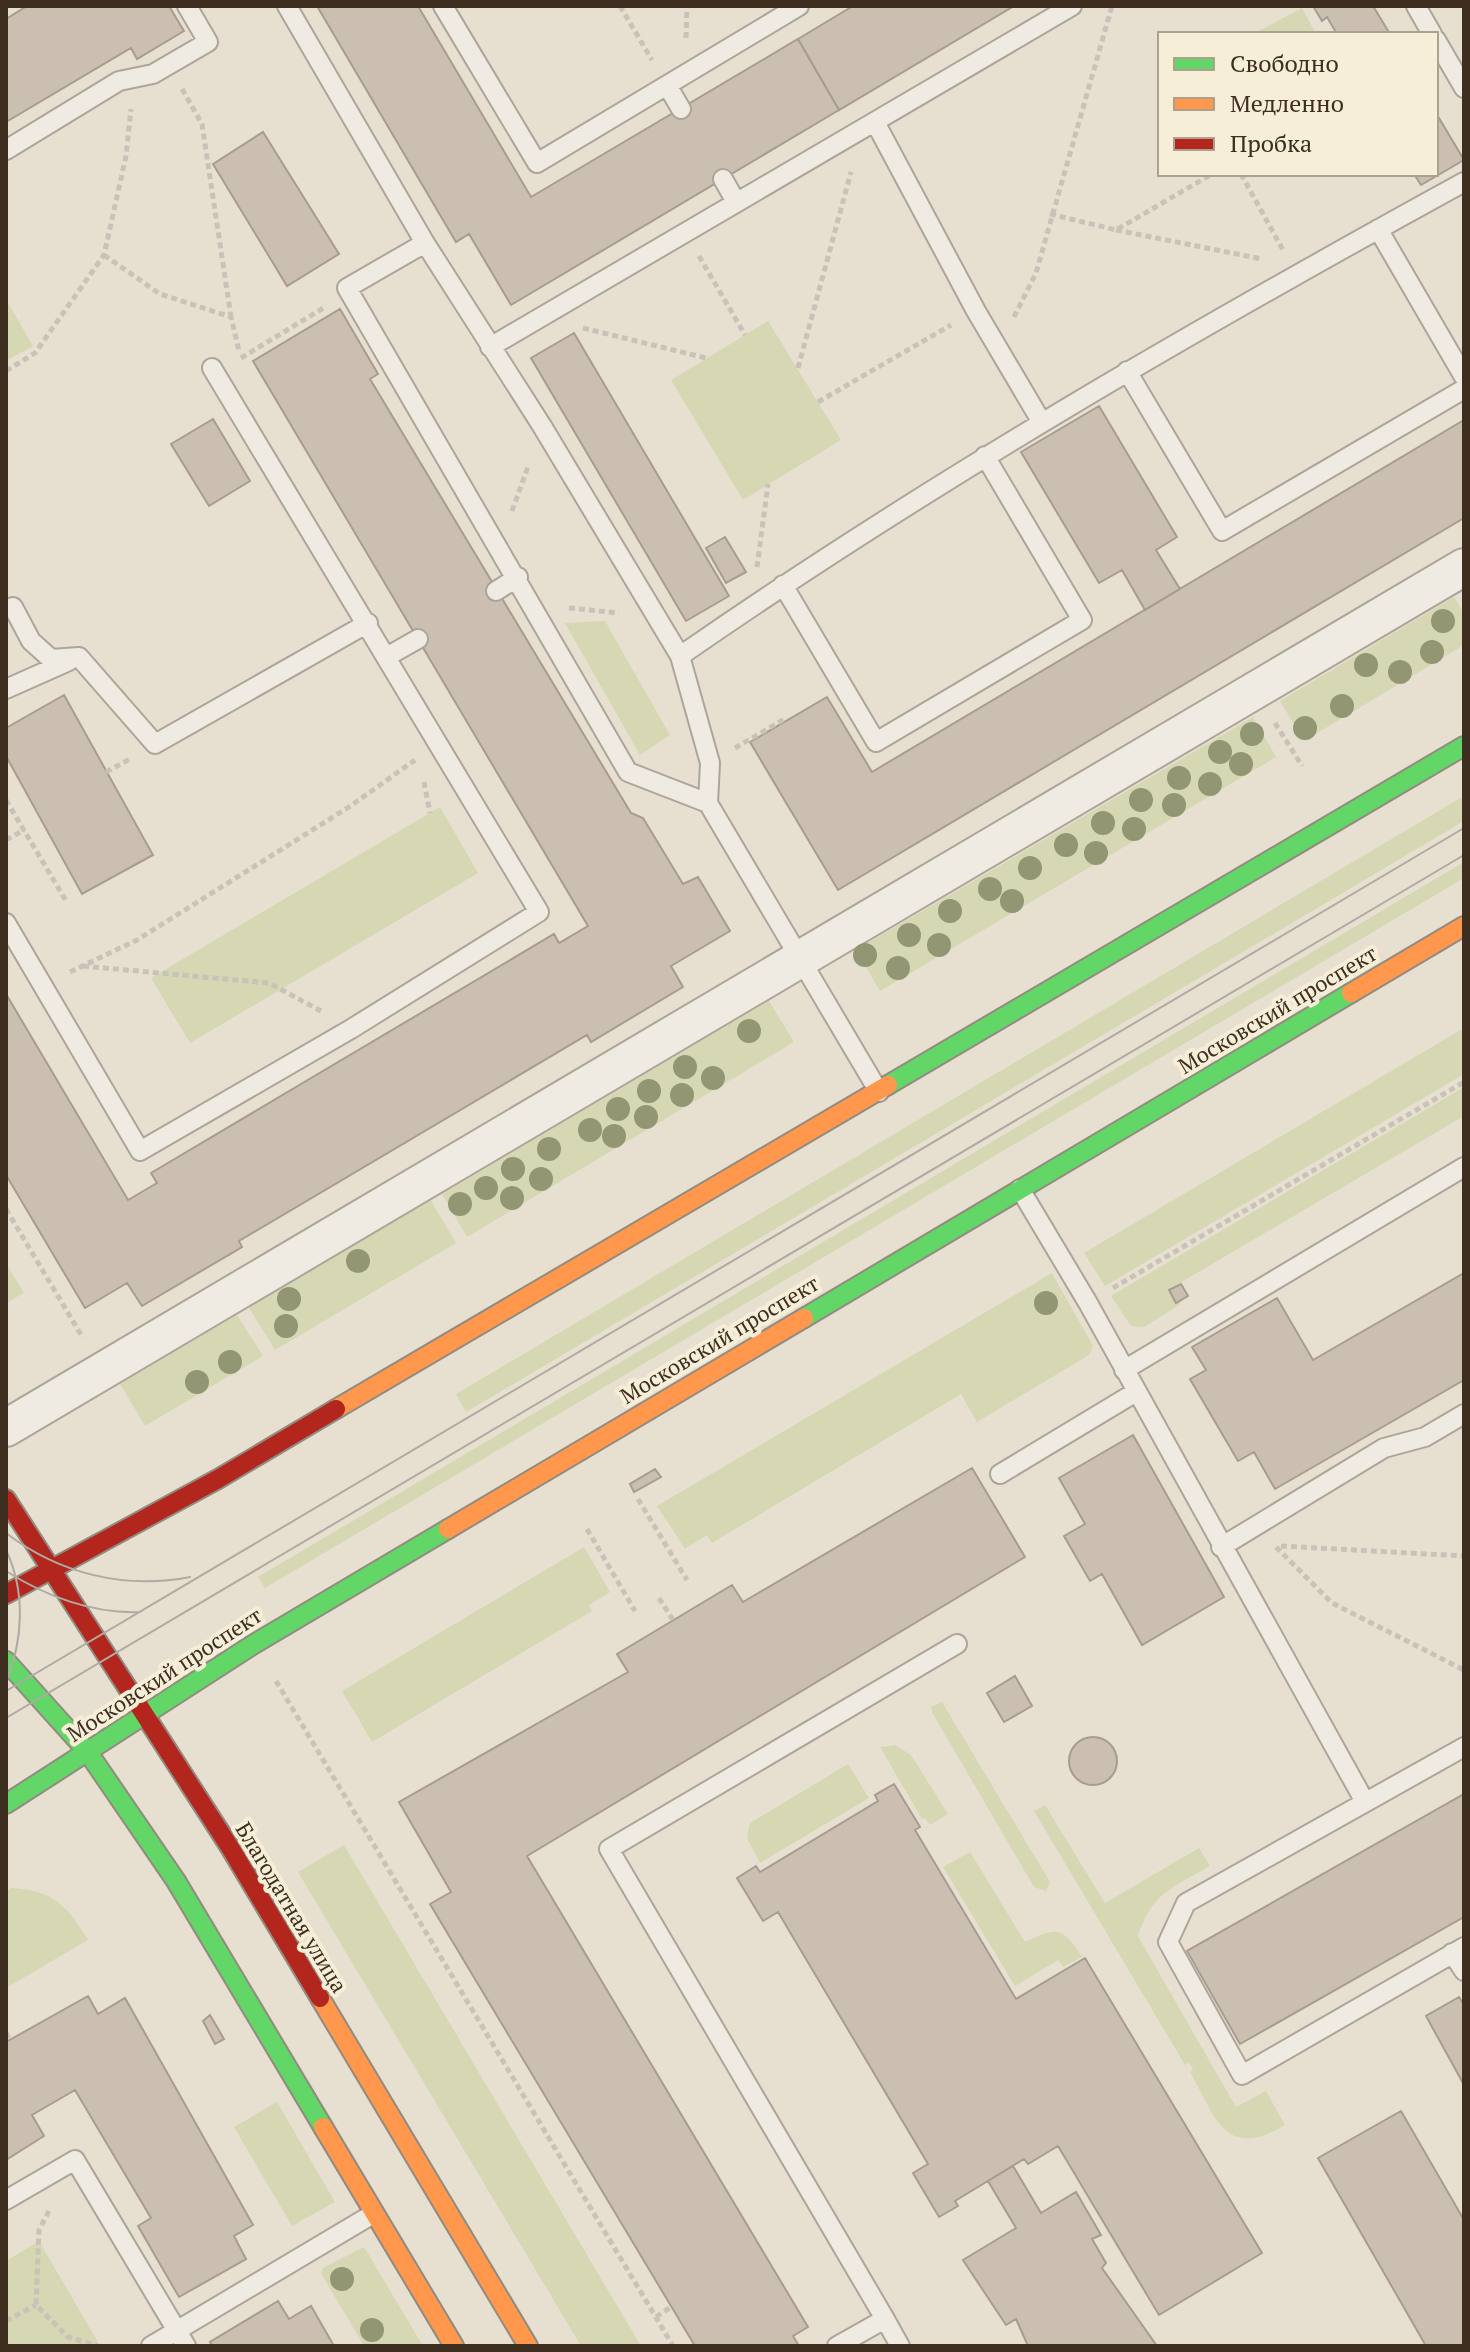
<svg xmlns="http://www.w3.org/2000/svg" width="1470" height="2352" font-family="'PT Serif',serif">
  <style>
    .green { fill: #d6d7b3 }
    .building { fill: #cbbfb2; stroke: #a89c90; stroke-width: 2 }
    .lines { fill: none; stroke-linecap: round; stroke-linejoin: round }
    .lane-casing { stroke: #ada599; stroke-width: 22 }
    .street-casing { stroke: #ada599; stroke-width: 40 }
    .fast-casing { stroke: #928b80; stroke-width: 22 }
    .slow-casing { stroke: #928b80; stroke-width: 22 }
    .jam-casing { stroke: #928b80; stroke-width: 22 }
    .path { stroke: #c8c2b9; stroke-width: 5; stroke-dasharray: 6 4; stroke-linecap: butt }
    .lane { stroke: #efebe3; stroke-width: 18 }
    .street { stroke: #efebe3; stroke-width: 36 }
    .fast { stroke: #63d668; stroke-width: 18 }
    .slow { stroke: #ff974d; stroke-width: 18 }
    .jam { stroke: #b3261e; stroke-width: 18 }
    .tram { stroke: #afaaa2; stroke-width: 2 }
    .tree { fill: #929673 }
    .labels { text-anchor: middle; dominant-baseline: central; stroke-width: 8; stroke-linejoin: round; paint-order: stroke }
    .street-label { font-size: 22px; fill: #3d2e20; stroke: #f7eed8 }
  </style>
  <rect width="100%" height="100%" fill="#e7e0d1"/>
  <!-- green -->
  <path class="green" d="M1302,8L1316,34H1253Z
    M6,299L33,346L6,361Z
    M768,321L841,440L743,500L671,380Z
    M1454,597L1464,614V645L1304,741L1280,701Z
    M605,621L670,735L640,755L565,623Z
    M1253,717L1276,757L880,991L856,950Z
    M1464,796V821L466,1412L456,1394Z
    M440,807L478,873L190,1043L151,978Z
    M1464,862V878L265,1588L258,1577Z
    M769,1001L794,1042L467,1237L442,1194Z
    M1464,1028V1074L1105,1286L1084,1253Z
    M1464,1087V1116L1173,1287L1181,1304L1144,1327L1131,1326L1111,1296Z
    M430,1199L456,1243L275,1350L248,1306Z
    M6,1263L24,1293L6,1303Z
    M1052,1273L1093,1346L1089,1355L977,1422L961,1394L712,1543L707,1535L685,1549L657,1506Z
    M237,1315L263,1356L145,1426L120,1384Z
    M584,1547L610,1592L589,1605L592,1611L372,1742L342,1691Z
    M942,1702L1050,1882L1046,1891L1034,1887L933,1714L931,1707Z
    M895,1745L911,1755L948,1814L930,1825L925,1818L922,1819L880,1747Z
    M848,1764L869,1798L760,1863L747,1838L750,1823Z
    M1045,1805L1105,1903L1199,1848L1210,1866C1173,1887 1151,1894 1138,1936L1236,2107L1266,2091L1285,2125C1225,2161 1216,2118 1190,2072L1193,2069L1189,2062L1185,2065L1034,1811Z
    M344,1845L641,2346H581L298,1872Z
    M970,1852L1025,1942C1056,1927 1063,1926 1082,1957L1063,1967L1058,1960L1015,1986L943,1867Z
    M11,1888C53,1890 67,1905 88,1940L6,1988V1891Z
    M277,2102L335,2202L292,2226L234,2127Z
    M39,2241L98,2342L91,2346H6V2261Z
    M364,2247L423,2346H364L321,2273L323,2268Z"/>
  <!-- building -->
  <path class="building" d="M27,6H169L184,31L137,59L131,48L6,122V19Z
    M317,6H418L531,197L798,39L839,110L511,305L469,234L456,242Z
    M853,6H1014L839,110L798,39Z
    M1313,6H1373L1390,34H1337L1327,17L1322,21Z
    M1436,113L1464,160L1421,185L1414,174H1436Z
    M263,132L339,254L287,286L213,164Z
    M340,309L378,374L370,379L631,813L643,818L683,884L698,877L730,931L671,966L683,987L591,1042L587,1035L239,1241L242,1247L142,1306L127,1283L85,1308L6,1175V994L128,1200L157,1183L151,1173L554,934L559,943L588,926L253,361Z
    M574,333L729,596L686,621L531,358Z
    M1099,406L1177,537L1156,550L1180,589L1145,610L1122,570L1099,583L1021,452Z
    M213,419L250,481L209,506L171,444Z
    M1464,420V518L838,890L750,742L827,697L872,772Z
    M725,537L746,572L726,583L706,548Z
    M64,695L153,855L82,894L6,756V728Z
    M1464,1273V1380L1275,1489L1254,1452L1238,1461L1190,1379L1206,1370L1192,1347L1277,1298L1313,1360Z
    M1181,1284L1188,1296L1176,1303L1169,1290Z
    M1133,1435L1224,1597L1142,1645L1102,1574L1090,1581L1064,1536L1085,1524L1059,1478Z
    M972,1468L1025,1557L527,1856L808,2327L793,2336L799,2346H695L430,1904L451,1892L399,1802L628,1672L617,1654L732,1585L743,1602Z
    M655,1469L661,1477L634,1492L630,1484Z
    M1015,1676L1032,1706L1004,1722L987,1693Z
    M1069 1761a24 24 0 1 1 48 0a24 24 0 1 1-48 0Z
    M894,1784L920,1827L915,1830L1016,1999L1085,1958L1262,2253L1159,2315L1058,2146L1028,2164L1024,2159L955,2201L958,2206L939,2217L913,2173L928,2164L778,1912L763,1921L737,1878L756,1866L760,1872L878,1801L875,1795Z
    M1464,1794V1917L1240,2044L1187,1951Z
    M88,1996L98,2014L125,1998L253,2225L234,2236L246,2259L179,2297L138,2226L151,2218L75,2090L32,2115L44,2136L6,2160V2042Z
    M1459,1997L1464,2005V2085L1426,2016Z
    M210,2015L224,2039L215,2044L203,2021Z
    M1401,2111L1464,2220V2346H1426L1318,2158Z
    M1013,2166L1041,2213L1076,2192L1101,2235L1092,2239L1106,2263L1102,2268L1157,2346H1028L1016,2319L1006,2325L963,2260L1016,2228L988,2181Z
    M278,2301L289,2319L311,2306L334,2346H212L210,2342Z"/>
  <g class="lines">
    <!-- lane casing -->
    <g class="lane-casing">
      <path id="lane" d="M287,6L425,243L542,426L680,656L710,763L708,803L879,1092
        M443,6L537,163L799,6
        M1416,6L1432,34
        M1436,40L1464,88
        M667,85L681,109
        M875,122L976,311L1041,421
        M6,150L119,81L153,74L208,42L187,6
        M723,179L736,202
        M1378,229L1464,377
        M425,243L347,288L628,772L708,803
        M490,347L1072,6
        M1127,371L1222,531L1464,389
        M783,585L876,742L1082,620L985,456
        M496,591L518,577
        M13,607L31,641L51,659L79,657L155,744L368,623
        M388,656L418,639
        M680,656C932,481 1196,329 1464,182
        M6,689L69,661
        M6,923L140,1151L351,1029L539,912L212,368
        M1020,1189L1088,1303L1365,1802
        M1124,1370L1464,1167
        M1000,1474L1136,1392
        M1221,1547L1384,1448L1425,1437L1464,1414
        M1464,1747L1186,1903L1168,1942L1242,2075L1464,1947
        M1452,1953L1464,1971
        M6,2200L75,2160L186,2346
        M885,2319L609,1849L957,1644
        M151,2346L373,2214
        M837,2346L885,2319L900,2346"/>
    </g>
    <!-- street casing -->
    <g class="street-casing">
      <path id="street" d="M6,1428L1464,567"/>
    </g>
    <!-- fast casing -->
    <g class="fast-casing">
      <path id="fast" d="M888,1085L1464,746
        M804,1318L1351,993
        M6,1661L87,1751L176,1881L323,2127
        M6,1804L254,1644L448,1529"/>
    </g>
    <!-- slow casing -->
    <g class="slow-casing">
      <path id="slow" d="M1351,993L1464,926
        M336,1409L888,1085
        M448,1529L804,1318
        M320,1998L528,2346
        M323,2127L454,2346"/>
    </g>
    <!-- jam casing -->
    <g class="jam-casing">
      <path id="jam" d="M6,1499L231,1849L320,1998
        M6,1594L218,1479L336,1409"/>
    </g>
    <!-- path -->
    <path class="path" d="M620,6L652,60
      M686,38L687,6
      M182,89L202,124L231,317
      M1241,174L1283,250
      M1050,214L1116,230L1212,174
      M1116,230L1262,259
      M104,255L160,294L231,317L239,351
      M699,256L745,335
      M1014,317L1036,273L1112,6
      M583,328L706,358
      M241,358L325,307
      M798,368L851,172
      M6,371L35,353L104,255L126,156L131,109
      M818,402L951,325
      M512,511L529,464
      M757,567L768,484
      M569,608L619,613
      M1275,723L1302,766
      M735,748L786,718
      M106,772L130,759
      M424,782L430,813
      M6,800L66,901
      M6,840L24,830
      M83,966L269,983L321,1011
      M70,972L137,940L349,807L415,760
      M6,1209L83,1338
      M1113,1288L1464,1082
      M638,1499L687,1580
      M587,1529L635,1611
      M1281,1546L1464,1556
      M1276,1547L1332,1603L1464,1670
      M659,1598L673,1620
      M276,1681L673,2346
      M6,2033L10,2040
      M49,2211L39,2230L36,2305L68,2337L98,2346
      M656,2317L671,2307
      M6,2321L36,2305"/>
    <!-- lane -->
    <use href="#lane" class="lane"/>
    <!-- street -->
    <use href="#street" class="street"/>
    <!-- fast -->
    <use href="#fast" class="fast"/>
    <!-- slow -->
    <use href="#slow" class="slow"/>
    <!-- jam -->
    <use href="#jam" class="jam"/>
    <!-- tram -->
    <path class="tram" d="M6,1533C58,1573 124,1590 190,1577
      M6,1550C26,1592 23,1641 6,1682
      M6,1571C45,1596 93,1614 140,1612
      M6,1691L1464,828
      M6,1718L1464,855"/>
  </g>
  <!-- trees -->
  <g class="tree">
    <circle cx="1443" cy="621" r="12"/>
    <circle cx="1432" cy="652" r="12"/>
    <circle cx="1366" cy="665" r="12"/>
    <circle cx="1400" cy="672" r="12"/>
    <circle cx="1342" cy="706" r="12"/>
    <circle cx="1305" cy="728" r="12"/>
    <circle cx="1252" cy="734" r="12"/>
    <circle cx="1220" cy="752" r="12"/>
    <circle cx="1241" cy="764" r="12"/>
    <circle cx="1179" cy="778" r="12"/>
    <circle cx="1210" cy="784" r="12"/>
    <circle cx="1141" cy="800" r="12"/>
    <circle cx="1174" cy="805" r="12"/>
    <circle cx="1103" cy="823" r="12"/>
    <circle cx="1134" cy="829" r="12"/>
    <circle cx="1066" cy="845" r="12"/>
    <circle cx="1096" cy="853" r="12"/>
    <circle cx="1030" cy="868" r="12"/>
    <circle cx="990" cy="889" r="12"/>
    <circle cx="1012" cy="901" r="12"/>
    <circle cx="950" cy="911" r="12"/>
    <circle cx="909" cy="935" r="12"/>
    <circle cx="939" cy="945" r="12"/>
    <circle cx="865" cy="955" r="12"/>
    <circle cx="898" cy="968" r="12"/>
    <circle cx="749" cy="1031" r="12"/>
    <circle cx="685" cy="1067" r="12"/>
    <circle cx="713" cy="1078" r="12"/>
    <circle cx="649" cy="1091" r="12"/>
    <circle cx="682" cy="1095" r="12"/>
    <circle cx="618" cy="1109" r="12"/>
    <circle cx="646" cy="1117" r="12"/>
    <circle cx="590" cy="1130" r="12"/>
    <circle cx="614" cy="1136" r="12"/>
    <circle cx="549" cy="1149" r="12"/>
    <circle cx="513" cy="1169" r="12"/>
    <circle cx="541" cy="1179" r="12"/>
    <circle cx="486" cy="1188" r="12"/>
    <circle cx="512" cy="1198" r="12"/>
    <circle cx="460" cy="1204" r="12"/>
    <circle cx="358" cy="1261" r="12"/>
    <circle cx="289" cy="1299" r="12"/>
    <circle cx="1046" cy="1303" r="12"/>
    <circle cx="286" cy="1326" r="12"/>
    <circle cx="230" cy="1362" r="12"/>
    <circle cx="197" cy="1382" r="12"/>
    <circle cx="342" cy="2279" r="12"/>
    <circle cx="372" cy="2330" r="12"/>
  </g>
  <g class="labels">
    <!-- street labels -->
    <g class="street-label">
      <text transform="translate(1277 1009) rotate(-31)">Московский проспект</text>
      <text transform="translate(719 1339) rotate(-31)">Московский проспект</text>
      <text transform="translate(164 1674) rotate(-33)">Московский проспект</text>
      <text transform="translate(292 1907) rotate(59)">Благодатная улица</text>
    </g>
  </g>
  <!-- border -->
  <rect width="1470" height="2352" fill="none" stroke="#3d2e20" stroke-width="16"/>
  <!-- legend -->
  <rect x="1158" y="32" width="280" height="144" fill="#f7eed8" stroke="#ada18e" stroke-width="2"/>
  <rect x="1174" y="58" width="40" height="12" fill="#63d668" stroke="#ada18e" stroke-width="2"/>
  <text x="1230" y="72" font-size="24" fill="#3d2e20">Свободно</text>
  <rect x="1174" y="98" width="40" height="12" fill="#ff974d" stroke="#ada18e" stroke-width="2"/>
  <text x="1230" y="112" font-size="24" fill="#3d2e20">Медленно</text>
  <rect x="1174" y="138" width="40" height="12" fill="#b3261e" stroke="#ada18e" stroke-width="2"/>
  <text x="1230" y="152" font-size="24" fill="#3d2e20">Пробка</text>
</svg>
